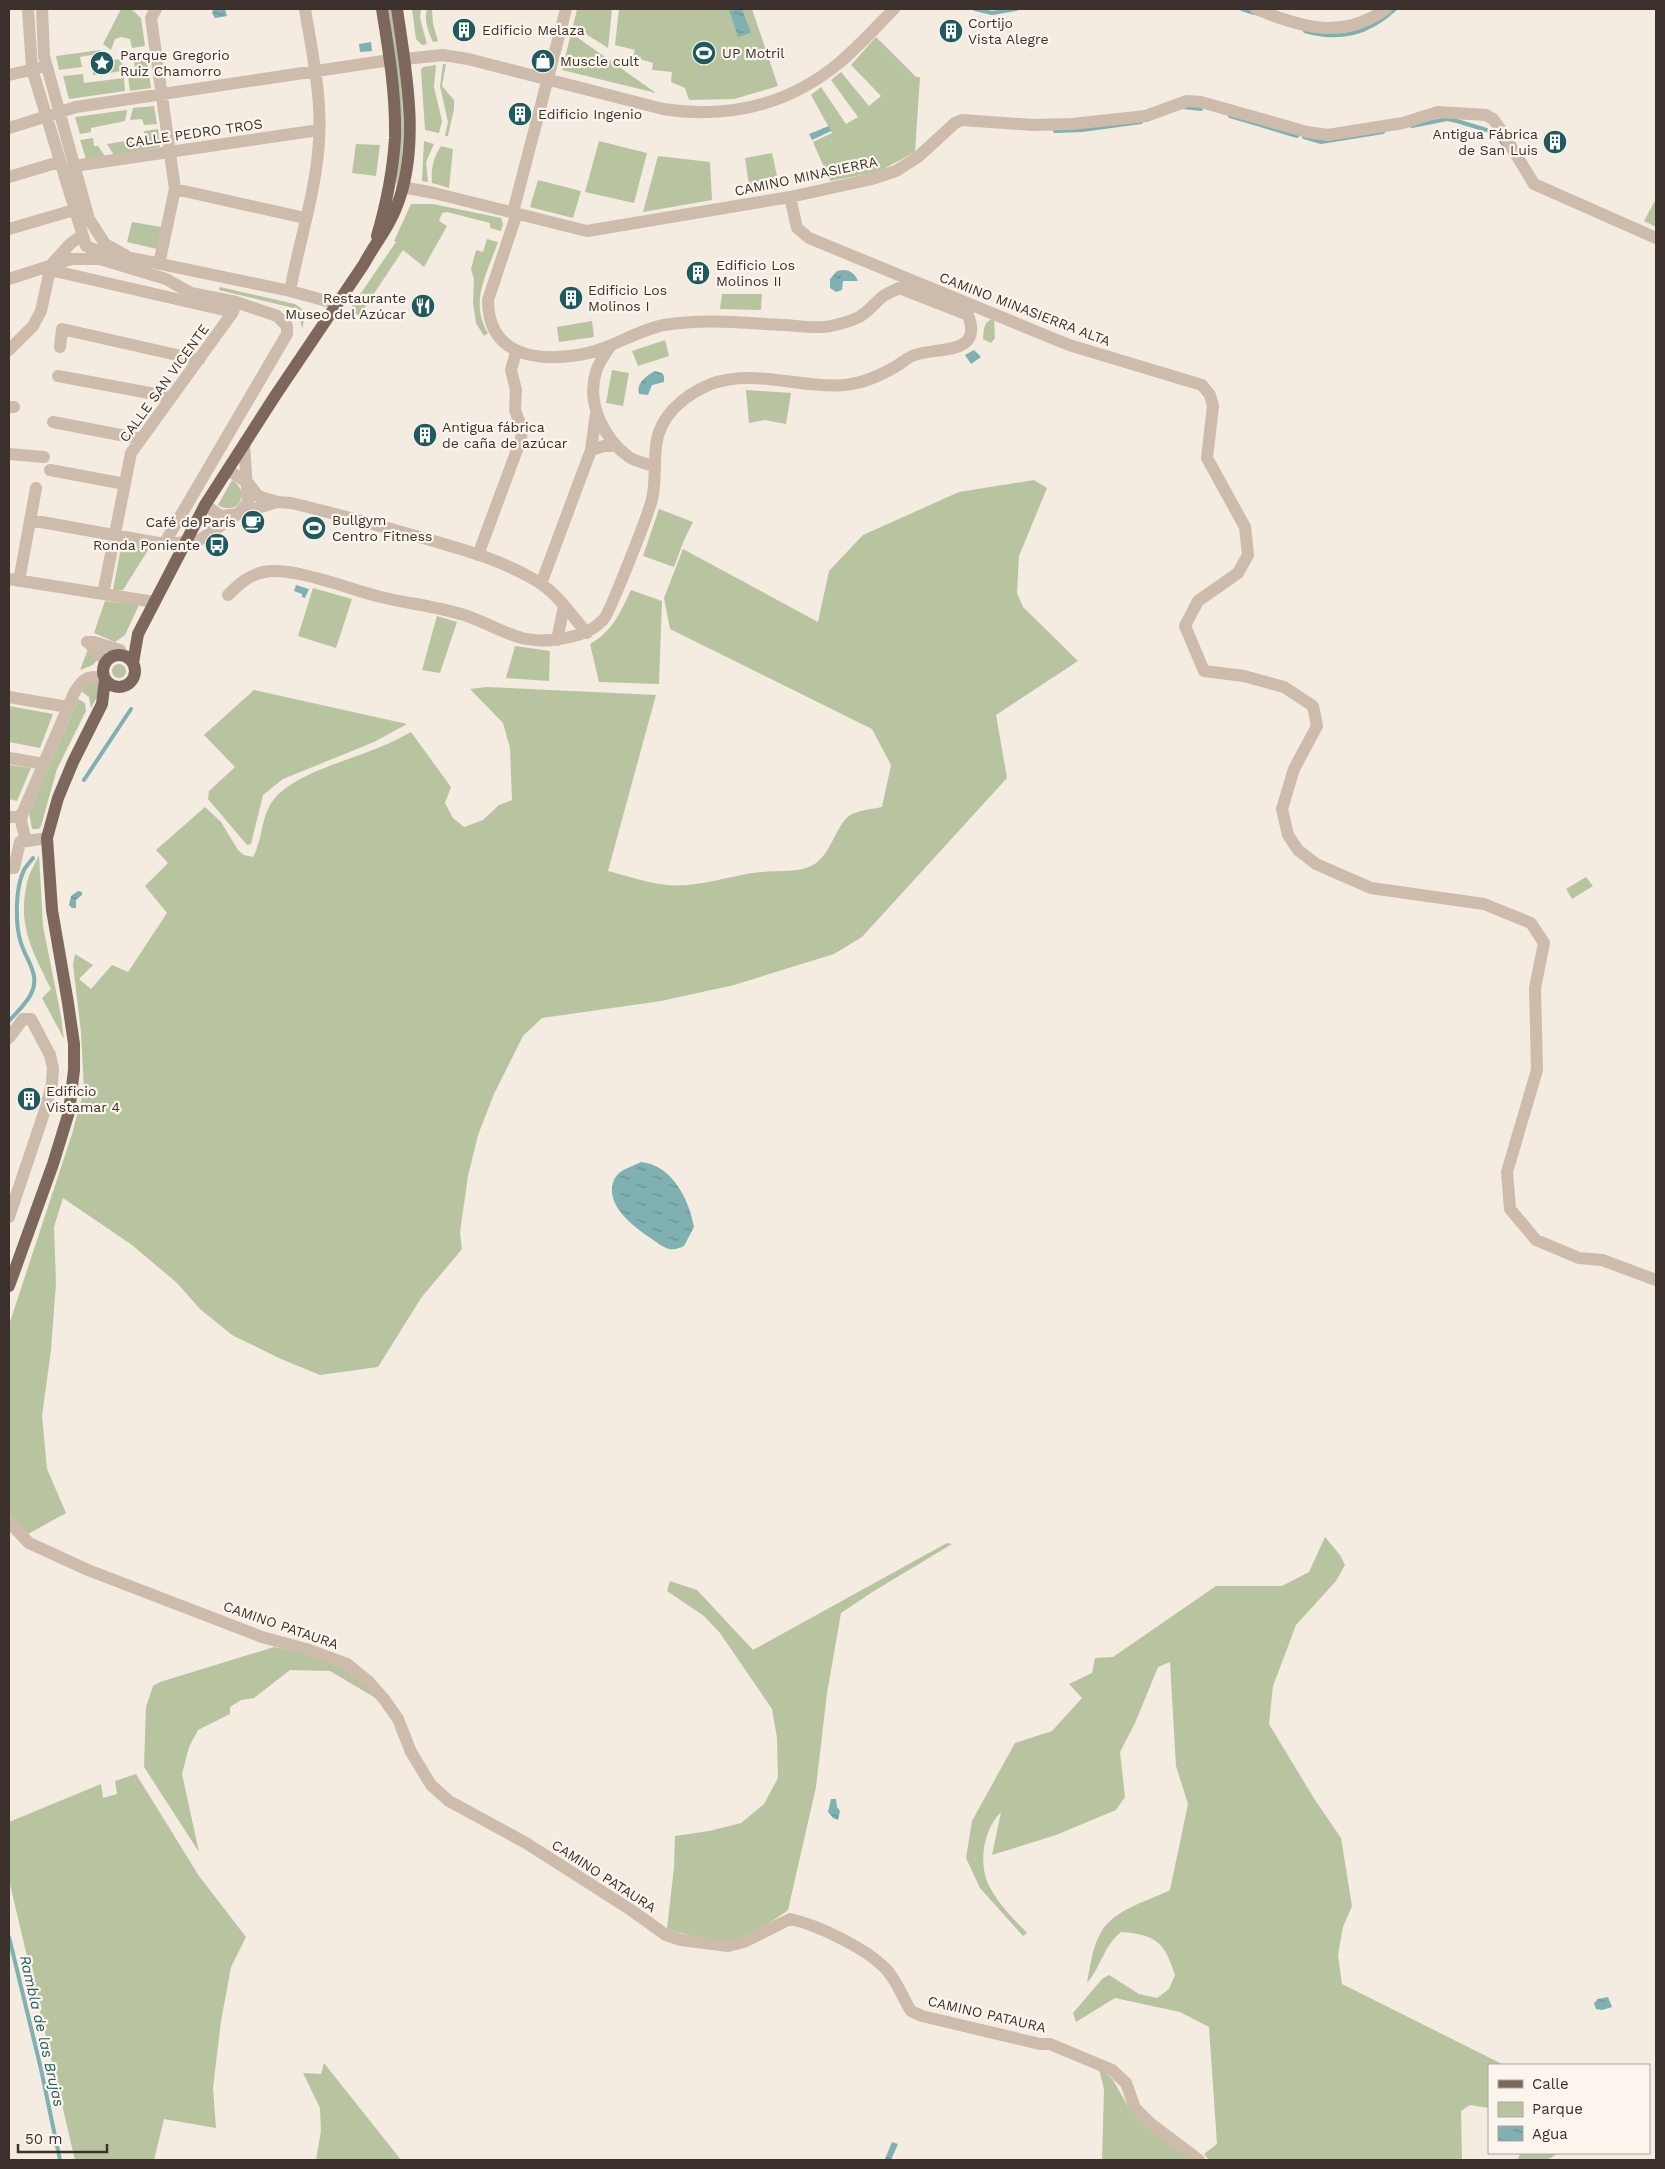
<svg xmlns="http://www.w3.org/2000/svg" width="1665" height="2169" font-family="'Work Sans',sans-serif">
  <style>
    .green { fill: #b8c4a0 }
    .water { fill: url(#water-ripples) }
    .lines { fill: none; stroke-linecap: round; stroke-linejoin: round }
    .stream { stroke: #7fb0b2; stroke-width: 4 }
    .minor { stroke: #cdbbac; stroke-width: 12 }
    .major { stroke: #7d675c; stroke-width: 12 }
    .labels { text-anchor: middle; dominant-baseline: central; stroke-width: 4.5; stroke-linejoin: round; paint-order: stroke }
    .poi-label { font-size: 14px; fill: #3b302b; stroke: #fbf5ee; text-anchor: start }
    .street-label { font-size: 14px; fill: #3b302b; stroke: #fbf5ee }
    .water-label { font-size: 15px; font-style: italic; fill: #1f5a5e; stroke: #fbf5ee }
  </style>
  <defs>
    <pattern id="water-ripples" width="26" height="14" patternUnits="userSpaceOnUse" patternTransform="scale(1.25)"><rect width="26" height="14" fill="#7fb0b2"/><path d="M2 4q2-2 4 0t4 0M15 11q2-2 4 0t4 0" fill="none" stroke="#699091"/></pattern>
  </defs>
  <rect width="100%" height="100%" fill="#f4ebe1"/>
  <!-- green -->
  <path class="green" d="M121,9H131L141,18L145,46L132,48L130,39L121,37L115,39L111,50L103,44Z
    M388,9H391C401,68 408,125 399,185L396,183C403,119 398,72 388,9Z
    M412,9H421L420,18L427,44L422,45L416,39Z
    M427,9H432L433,24L438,41L433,42C428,31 424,21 427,9Z
    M577,9H612L608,48L573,26Z
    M619,9H752L778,86L734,99L689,100L685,88L671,82L672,72L652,70L653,63L633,57L635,50L615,45Z
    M571,33L656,93L562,70Z
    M876,37L916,77H920L915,152L878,172L830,181L813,142L832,133L811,95L821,87L846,124L858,117L831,80L841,72L869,106L881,96L851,65Z
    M100,50L102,53L80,57L82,67L59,70L56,56Z
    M146,53L151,88L130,91L128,77L136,76L133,54Z
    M121,59L123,71L93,75L92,63Z
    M443,64H446L442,86L454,100V109L448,136H445L448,122L440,86Z
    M436,65L434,87L442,121L439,133L425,130L421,70L423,67Z
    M83,74L84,83L124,78L125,91L69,99L63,76Z
    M154,106L157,124L144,125L142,119L130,120L133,108Z
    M127,110L125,121L91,128V132L80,134L75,117Z
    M158,129L160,147L114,155L107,144L145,138L144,131Z
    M93,138L94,146H98L105,156L86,159L80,140Z
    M424,141L434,144L426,162L428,182L422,181Z
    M599,141L647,153L634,203L585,192Z
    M356,144L380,145L376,176L352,173Z
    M441,146L453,149L449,188L432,183C431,169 433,158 441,146Z
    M772,153L780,189L750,193L745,158Z
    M658,156L710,162L712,200L643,212Z
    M538,180L581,191L573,218L530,207Z
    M1656,199V227L1644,221Z
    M411,204H433L501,218L503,224L501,231L490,228V223L447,212L442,213L439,221L447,226L424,267L403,250L359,316L350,309L396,242L394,241Z
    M132,222L161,227L157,249L127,242Z
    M487,239L498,242C487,274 469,302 488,333L484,336L476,323L473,303L474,279L471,269L476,250L483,252Z
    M220,287L295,304L306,312L302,329L300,317L293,308L219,290Z
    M722,294H762L761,310L720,309Z
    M994,319L995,338L991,343L983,339C984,330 983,321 994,319Z
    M592,321L594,337L559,342L557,327Z
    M665,340L669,356L638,366L632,351Z
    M612,370L629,373L623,406L606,403Z
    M746,390L791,393L786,424L765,420L749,423Z
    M232,480C252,492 238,517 218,505Z
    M1034,480L1047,488L1019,556L1017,593L1023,607L1078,661L996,715L1007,778L862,937L834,954L734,985L661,1001L542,1018L523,1036L494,1094L478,1135L468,1176L460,1232L462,1249L421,1298L378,1367L320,1375L281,1359L232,1335L200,1309L177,1283L132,1245L63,1198L54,1227L56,1283L51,1350L42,1416L47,1469L66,1513L28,1534L9,1514V1325L72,1134L84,1089L81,1032L73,965L75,954L93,965L79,979L91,989L112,965L128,972L167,913L145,886L168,863L156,850L205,807L221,822L238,850L244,855L253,857C262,841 261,821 270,805C287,775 348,761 380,747C391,743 401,737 411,732L451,787L445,803L453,818L464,827L483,820L499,805L512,800L510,748L503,723L470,689L487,687L656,695L608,871C628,876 647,883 667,885C699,888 730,875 761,872C778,870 799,873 813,865C831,856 837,821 852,814C861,810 872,809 882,807L891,765L872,729L670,629L664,598L683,549L818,622L829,571L863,535L959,492Z
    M659,509L693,522L684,540L674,567L643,556Z
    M122,542L150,547L123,590H113Z
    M313,588L352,599L336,648L298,636Z
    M631,590L662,601L659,684L599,682L590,644C613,631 620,613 631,590Z
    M105,601L139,605L125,635L115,642L94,633Z
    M437,616L457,622L440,673L422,670Z
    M515,646L550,651L549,681L506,678Z
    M88,649L97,659C95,666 87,667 80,670Z
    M112 671a7 7 0 1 1 14 0a7 7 0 1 1-14 0Z
    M97,682L101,690L91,708L89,697L81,691L85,683Z
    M254,690L407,724L374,742L283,779L263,795L251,844L247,845L208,799L209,791L235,767L204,735Z
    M78,699L85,703L86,711L57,769L41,826L39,829H32L29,813Z
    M9,706L53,714L40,748L9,742Z
    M9,765L31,768L17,801L9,799Z
    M39,855L43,926L61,1016L64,1039L42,998L51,989C33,952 17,926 27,883C29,873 35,864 39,855Z
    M1586,877L1593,886L1572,899L1566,889Z
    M1325,1537L1340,1555L1345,1565L1336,1581L1296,1625L1273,1686L1269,1724L1315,1800L1341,1838L1352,1906L1343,1927L1338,1955L1342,1984L1504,2065H1489V2108L1470,2105L1461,2111L1462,2160H1209L1204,2154L1217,2144L1209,2027L1180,2012L1115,1998L1076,2022L1073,2013L1102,1979L1109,1975L1139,1994L1157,1998L1169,1989L1175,1975C1164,1941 1156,1935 1121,1932C1102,1948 1102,1966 1087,1983C1090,1967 1092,1949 1100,1934C1113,1909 1147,1902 1170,1890L1188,1804L1176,1766L1170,1662L1158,1667L1135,1723L1120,1752L1125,1797L1116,1810L1056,1835L992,1855L1001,1812C982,1831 977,1868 992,1891C1001,1907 1015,1920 1027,1933L1023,1936L980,1888L966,1858L972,1821L1015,1743L1052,1731L1082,1698L1069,1684L1092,1673L1095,1658L1113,1657L1216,1586H1282L1309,1572Z
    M947,1543L952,1544L874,1591L841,1613L827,1693L816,1787L788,1910C775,1920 749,1936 733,1940C716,1944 684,1934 667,1929L674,1867L675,1836L709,1831L741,1823L764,1804L778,1778L777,1738L772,1709L720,1633L704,1616L667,1591L670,1581L697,1590L753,1650Z
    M274,1647C299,1652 329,1658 350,1673C360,1680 370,1690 379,1700L330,1671L290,1670L254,1698L241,1700L230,1707V1714L198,1730L189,1747L182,1774L199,1852L144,1767L146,1707L153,1686L160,1682Z
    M136,1774L199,1876L246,1937L231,1967L221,2021L213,2088L216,2128L164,2119L154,2160H75L9,1880V1822L101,1784L103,1798L117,1794L115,1781Z
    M324,2063L401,2160H316L321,2131L320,2108L303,2073L321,2074Z
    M1098,2065L1113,2080L1128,2106L1194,2160H1102L1104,2089Z
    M1520,2153H1559L1547,2160H1518Z"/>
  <!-- water -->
  <path class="water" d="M213,9H225L227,16L215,18L212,13Z
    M729,9H742L751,33L738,37Z
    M371,42L372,51L360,52L359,44Z
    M829,126L831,131L812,140L809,134Z
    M843,270C851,270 855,274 858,281H843L842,290L836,292L830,288V279L837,271Z
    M974,350L981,357L971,364L965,355Z
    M655,371L662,373L664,376V382L652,385L648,395L639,394C636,383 646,376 655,371Z
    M296,585L309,589L305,598L302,597V594L294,591Z
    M78,891L82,892V895L76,900V908H72L69,905L71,896Z
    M641,1162C672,1165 689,1199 694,1227L684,1246C680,1248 674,1250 669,1249C662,1247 655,1241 649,1237C633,1226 602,1203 615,1178C620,1169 632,1167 641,1162Z
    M831,1799H836L837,1807L840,1811L838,1820L833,1818L828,1812Z
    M1608,1997L1612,2007L1602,2010L1596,2009L1594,2003L1598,1999Z
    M892,2142L898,2144L891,2160L885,2159Z"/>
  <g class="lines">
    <!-- stream -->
    <path class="stream" d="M975,9L992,13L1016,9
      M1242,9L1254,13
      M1305,31C1340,41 1368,34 1395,9
      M1183,107L1201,109
      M1230,116L1297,136
      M1412,126L1447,119L1457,121L1493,132L1504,145
      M1055,131L1082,130L1141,122
      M1304,137L1321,142L1383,132
      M84,780L131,709
      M9,1021C16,1013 26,1004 31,994C41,975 26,960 21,943C15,925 15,888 24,870C26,866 30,862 33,858
      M9,1937L41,2069L60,2160"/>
    <!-- minor -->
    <path class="minor" d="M28,9L32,69L86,246L110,256L132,258L290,291L338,304
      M42,9L44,56L89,219L105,244L125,255
      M156,9L151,18L175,189L159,264
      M1256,9C1303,28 1342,40 1386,9
      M405,59L443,55L468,59L663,109C728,119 787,106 839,63C858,47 876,27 894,9
      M9,75L38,68
      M9,128L76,107L390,60
      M74,166L319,130
      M9,177L59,162
      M402,187L434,193L587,231L790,197L872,179L896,171L918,157L955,123L962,120L1033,125L1072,124L1146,116L1187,101L1201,102L1307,132L1328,135L1403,123L1438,112L1486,115L1493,119L1501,130L1534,184L1656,238
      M175,189L305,218
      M790,197L797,228L809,238L1069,345L1202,385L1210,395L1213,406L1207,458L1245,527L1248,555L1238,573L1198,601L1185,626L1204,671L1244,676L1284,687L1313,706L1317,726L1294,769L1282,809L1288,835L1298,850L1316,864L1371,888L1484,904L1531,923L1544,943L1535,988L1537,1070L1507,1172L1510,1209L1536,1240L1579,1258L1602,1260L1656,1280
      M513,212L566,9
      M9,229L74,210
      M50,270L233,312
      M9,279L71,259H100L166,279L191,293L236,302
      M290,291C299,242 316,192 319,141C322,97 312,52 305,9
      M611,345C606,353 598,363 596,372C586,403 604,439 629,457C636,462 647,464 655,466
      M60,347L62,329L199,360
      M9,350L33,326L41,311L51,265L70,244L81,236
      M58,376L171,397
      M9,407H14
      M53,422L141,439
      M591,450L604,446H617
      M9,454L44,457
      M50,470L125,484
      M228,470L248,483L258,496L277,502L291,503C338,514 384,527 430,540C468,551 507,562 540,583C558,595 573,617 587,633
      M205,505L221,516L238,514L248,502L244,445
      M30,520L164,544L198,541L238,514L277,502
      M478,555L521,439L522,429L515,410L516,390L511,370L516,352
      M9,579L154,602
      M19,581L36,488
      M541,584L591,450L596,413
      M103,594L131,453L233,312L236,302L277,316L287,326V334L164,544
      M228,595C239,584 249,575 264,572C292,566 349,589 377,596C407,604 438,606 467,616C501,628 520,646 559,639C577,636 590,633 603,620C609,615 649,513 652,499C656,483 654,463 656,446C659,416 684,395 711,384C752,368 802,389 845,385C864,383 879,376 895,367C900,364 906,359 912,356C936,346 984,357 968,315L899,288C894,291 887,293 882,297C875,303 868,312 859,317C851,321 840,324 831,326C817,329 799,326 785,325C746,323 703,318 664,325C634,331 608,351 578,355C534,362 488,354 488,300L517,213
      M557,640L564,606
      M87,642H94L120,650
      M88,642L106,662
      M9,697L68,707
      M9,758L44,764
      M9,817H18L23,812
      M26,841L21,821L23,812L74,693C84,677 85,677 104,677
      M9,868H14L20,842L47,838
      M9,1038L23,1019H31L50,1055L53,1068L52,1083L46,1107L9,1217
      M9,1522L29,1543L88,1570L262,1637L306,1649L347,1664L369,1682L384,1699L398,1719L411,1752L431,1785L449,1801L526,1843L631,1910L666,1935L681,1940L728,1946L744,1942L790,1919C818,1925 865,1948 885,1968C897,1980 902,1997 911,2011L922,2016L1040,2044H1050L1112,2070L1126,2083L1135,2108L1150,2123L1199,2160"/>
    <!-- major -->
    <path class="major" d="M377,236C386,205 393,171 395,138C396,95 389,52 382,9
      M103 671a16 16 0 1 1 32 0a16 16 0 1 1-32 0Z
      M133,663L138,634L205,505L275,396L364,264C374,245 388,229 396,208C421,148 406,71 397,9
      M9,1286L53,1164L69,1112L74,1070V1044L68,1003L52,910L47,838L58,798L73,762L102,704L105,679"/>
  </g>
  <!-- icons -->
  <defs>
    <g id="building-disc" transform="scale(1.25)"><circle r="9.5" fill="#1f5a5e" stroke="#fbf5ee"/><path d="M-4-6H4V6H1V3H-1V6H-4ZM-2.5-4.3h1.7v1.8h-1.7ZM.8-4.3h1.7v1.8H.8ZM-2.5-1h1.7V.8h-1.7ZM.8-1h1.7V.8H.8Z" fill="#fff"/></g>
    <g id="stadium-disc" transform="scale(1.25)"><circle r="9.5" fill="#1f5a5e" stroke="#fbf5ee"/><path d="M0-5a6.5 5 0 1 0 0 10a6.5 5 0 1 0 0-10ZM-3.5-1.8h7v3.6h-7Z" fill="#fff"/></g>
    <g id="shop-disc" transform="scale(1.25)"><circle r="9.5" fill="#1f5a5e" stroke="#fbf5ee"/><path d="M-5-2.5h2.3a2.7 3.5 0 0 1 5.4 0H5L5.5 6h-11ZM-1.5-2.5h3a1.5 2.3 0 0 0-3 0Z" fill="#fff"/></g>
    <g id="sight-disc" transform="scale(1.25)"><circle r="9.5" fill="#1f5a5e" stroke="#fbf5ee"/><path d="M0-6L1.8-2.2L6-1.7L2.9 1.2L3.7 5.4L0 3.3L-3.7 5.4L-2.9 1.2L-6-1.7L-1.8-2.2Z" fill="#fff"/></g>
    <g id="restaurant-disc" transform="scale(1.25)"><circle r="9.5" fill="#1f5a5e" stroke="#fbf5ee"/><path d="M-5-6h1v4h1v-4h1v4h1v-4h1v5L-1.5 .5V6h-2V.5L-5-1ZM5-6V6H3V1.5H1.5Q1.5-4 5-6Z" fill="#fff"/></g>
    <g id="cafe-disc" transform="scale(1.25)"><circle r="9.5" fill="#1f5a5e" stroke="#fbf5ee"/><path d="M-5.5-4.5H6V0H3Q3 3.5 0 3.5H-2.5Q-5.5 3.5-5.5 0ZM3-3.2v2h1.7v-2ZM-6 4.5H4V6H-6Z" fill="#fff"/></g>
    <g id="bus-disc" transform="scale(1.25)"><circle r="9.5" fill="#1f5a5e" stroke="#fbf5ee"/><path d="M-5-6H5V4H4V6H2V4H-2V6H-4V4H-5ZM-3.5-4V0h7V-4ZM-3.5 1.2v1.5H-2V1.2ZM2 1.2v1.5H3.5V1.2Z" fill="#fff"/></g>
  </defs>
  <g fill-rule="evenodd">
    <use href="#building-disc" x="464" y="30"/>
    <use href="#building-disc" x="951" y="31"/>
    <use href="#stadium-disc" x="704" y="53"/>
    <use href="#shop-disc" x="543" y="61"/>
    <use href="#sight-disc" x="102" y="63"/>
    <use href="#building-disc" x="520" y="114"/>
    <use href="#building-disc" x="1555" y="142"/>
    <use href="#building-disc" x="698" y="273"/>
    <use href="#building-disc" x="571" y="298"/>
    <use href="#restaurant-disc" x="423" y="306"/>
    <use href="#building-disc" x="425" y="435"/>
    <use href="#cafe-disc" x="253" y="522"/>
    <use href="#stadium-disc" x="314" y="528"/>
    <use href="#bus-disc" x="217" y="545"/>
    <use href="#building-disc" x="29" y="1099"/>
  </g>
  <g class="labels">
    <!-- poi labels -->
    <g class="poi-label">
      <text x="968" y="23">Cortijo<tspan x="968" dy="16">Vista Alegre</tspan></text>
      <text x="482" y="30">Edificio Melaza</text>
      <text x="722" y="53">UP Motril</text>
      <text x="120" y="55">Parque Gregorio<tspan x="120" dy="16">Ruiz Chamorro</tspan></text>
      <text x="560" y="61">Muscle cult</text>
      <text x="538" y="114">Edificio Ingenio</text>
      <text x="1538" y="134" text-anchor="end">Antigua Fábrica<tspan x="1538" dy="16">de San Luis</tspan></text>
      <text x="716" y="265">Edificio Los<tspan x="716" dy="16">Molinos II</tspan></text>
      <text x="588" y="290">Edificio Los<tspan x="588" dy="16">Molinos I</tspan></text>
      <text x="406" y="298" text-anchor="end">Restaurante<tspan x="406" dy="16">Museo del Azúcar</tspan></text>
      <text x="442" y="427">Antigua fábrica<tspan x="442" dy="16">de caña de azúcar</tspan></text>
      <text x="332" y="520">Bullgym<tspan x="332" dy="16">Centro Fitness</tspan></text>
      <text x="236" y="522" text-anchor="end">Café de París</text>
      <text x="200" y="545" text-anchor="end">Ronda Poniente</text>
      <text x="46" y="1091">Edificio<tspan x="46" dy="16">Vistamar 4</tspan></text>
    </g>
    <!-- street labels -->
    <g class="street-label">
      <text transform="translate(194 133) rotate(-8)">CALLE PEDRO TROS</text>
      <text transform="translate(806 176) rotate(-12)">CAMINO MINASIERRA</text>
      <text transform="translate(1025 309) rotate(21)">CAMINO MINASIERRA ALTA</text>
      <text transform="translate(164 383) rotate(-54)">CALLE SAN VICENTE</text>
      <text transform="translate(281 1625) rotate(19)">CAMINO PATAURA</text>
      <text transform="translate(604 1876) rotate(33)">CAMINO PATAURA</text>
      <text transform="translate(987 2014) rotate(13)">CAMINO PATAURA</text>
    </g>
    <!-- water labels -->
    <g class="water-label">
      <text transform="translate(42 2031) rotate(77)">Rambla de las Brujas</text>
    </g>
  </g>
  <!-- border -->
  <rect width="1665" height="2169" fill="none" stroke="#3b302b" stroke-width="20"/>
  <!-- legend -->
  <rect x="1488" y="2064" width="162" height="90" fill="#fbf5ee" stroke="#aea6a0"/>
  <rect x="1498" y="2080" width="25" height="8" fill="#7d675c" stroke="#aea6a0"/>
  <text x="1532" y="2089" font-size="15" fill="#3b302b">Calle</text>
  <rect x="1498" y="2102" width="25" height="15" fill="#b8c4a0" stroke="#aea6a0"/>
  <text x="1532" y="2114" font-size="15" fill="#3b302b">Parque</text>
  <rect x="1498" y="2126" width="25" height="15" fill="url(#water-ripples)" stroke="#aea6a0"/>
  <text x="1532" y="2139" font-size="15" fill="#3b302b">Agua</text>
  <!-- scale -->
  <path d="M18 2144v8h89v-8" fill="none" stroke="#3b302b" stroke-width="2.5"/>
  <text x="25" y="2144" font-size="15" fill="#3b302b" stroke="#fbf5ee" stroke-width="4" paint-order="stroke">50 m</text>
</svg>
